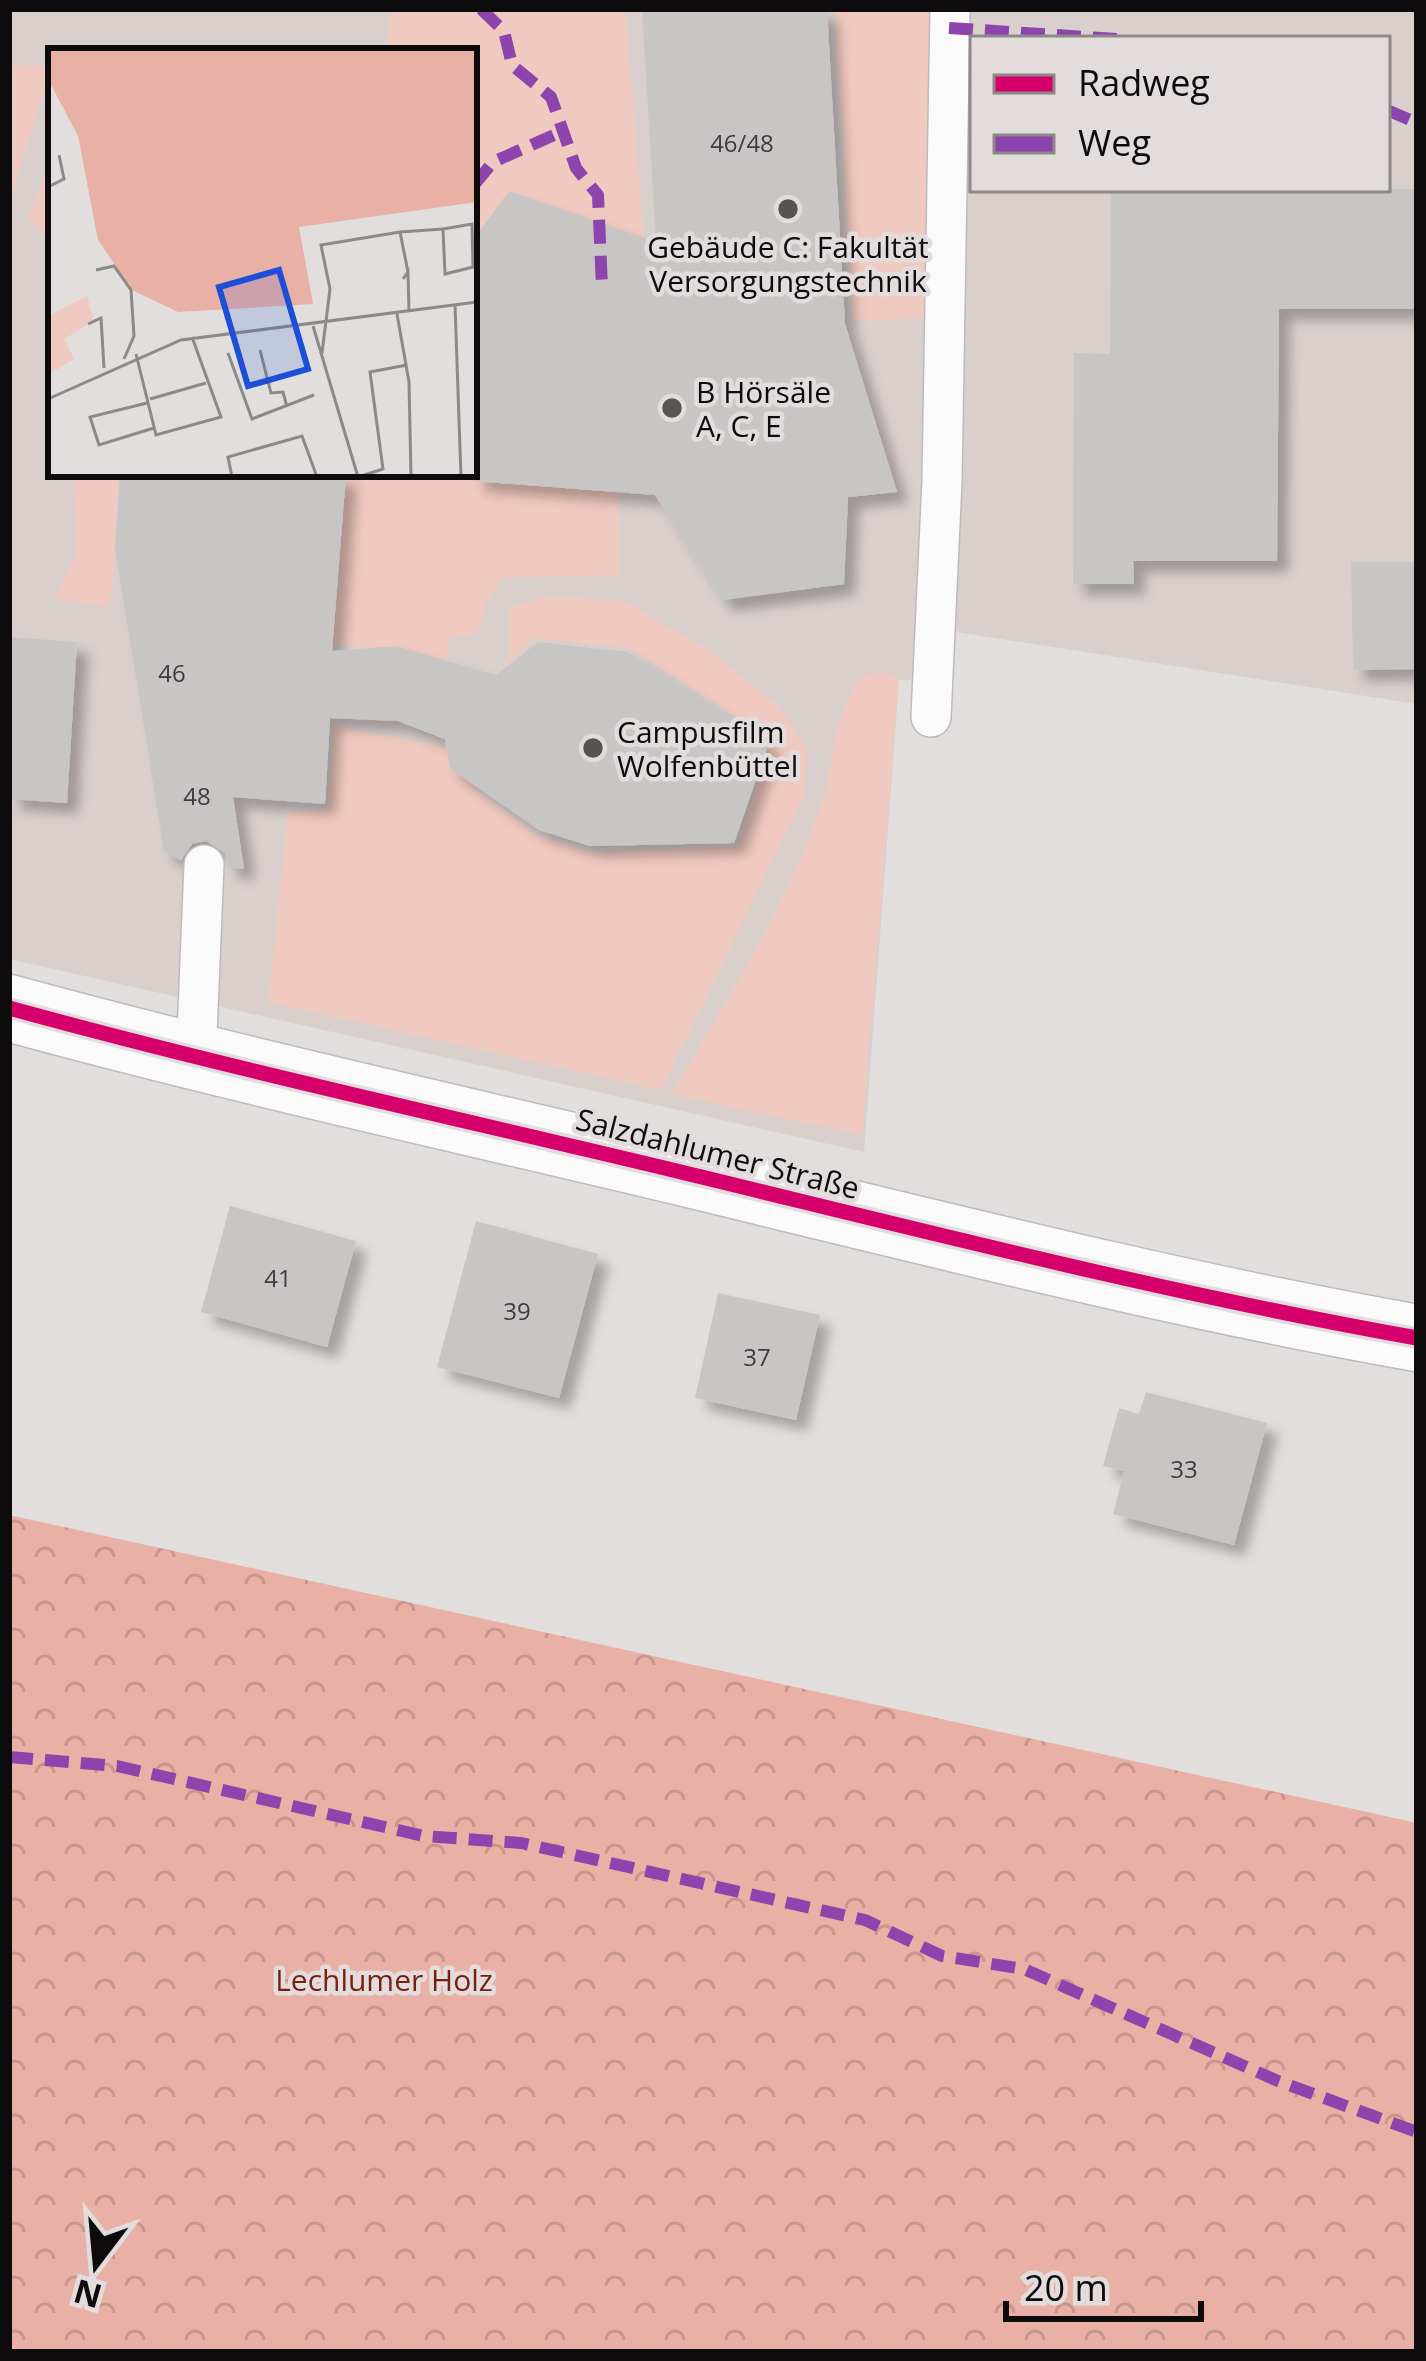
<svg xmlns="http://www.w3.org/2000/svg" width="1426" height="2361" font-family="'Open Sans',sans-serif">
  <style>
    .built { fill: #d9d0ce; fill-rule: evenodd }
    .grass { fill: #f0c9c0 }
    .forest { fill: url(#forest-crowns) }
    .building { fill: #c8c6c5; filter: url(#shadow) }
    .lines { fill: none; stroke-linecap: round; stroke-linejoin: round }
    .service-casing { stroke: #bdbaba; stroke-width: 42 }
    .secondary-casing { stroke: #bdbaba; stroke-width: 69 }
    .service { stroke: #fafafa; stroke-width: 39 }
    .secondary { stroke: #fafafa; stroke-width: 66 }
    .quiet { stroke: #8e44ad; stroke-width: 12; stroke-dasharray: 24 12; stroke-linecap: butt }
    .cycleway-casing { stroke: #e2dddc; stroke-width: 22 }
    .cycleway { stroke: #d6006c; stroke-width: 15 }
    .poi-dot { fill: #575554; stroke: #e2dddc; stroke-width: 4.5 }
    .labels { text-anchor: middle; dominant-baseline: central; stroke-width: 9; stroke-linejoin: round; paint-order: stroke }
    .number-label { font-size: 24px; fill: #3e3c3c }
    .poi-label { font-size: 30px; fill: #0d0b0b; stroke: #e2dddc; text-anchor: start }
    .street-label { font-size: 30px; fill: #0d0b0b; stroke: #e2dddc }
    .park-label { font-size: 30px; fill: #791f12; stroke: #e2dddc }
    .inset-road { fill: none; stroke: #8c8a89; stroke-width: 3 }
    .view { fill: #1d4ed8; fill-opacity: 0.15; stroke: #1d4ed8; stroke-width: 6 }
    .inset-edge { fill: none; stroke: #0d0b0b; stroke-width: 6 }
  </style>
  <defs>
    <pattern id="forest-crowns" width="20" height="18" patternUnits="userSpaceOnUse" patternTransform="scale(3)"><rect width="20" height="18" fill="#e9b0a5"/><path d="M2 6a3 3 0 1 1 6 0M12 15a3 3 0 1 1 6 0" fill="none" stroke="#c7968d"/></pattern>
    <filter id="shadow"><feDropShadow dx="11" dy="11" stdDeviation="6" flood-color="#0004"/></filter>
  </defs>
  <rect width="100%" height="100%" fill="#e1dedd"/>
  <!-- built -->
  <path class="built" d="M9,9H1417V704L937,629L934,680H899L864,1152L9,959ZM973,39H1387V189H973ZM51,51H474V474H51Z"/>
  <!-- grass -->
  <path class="grass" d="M390,9H626L647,283L474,239V51H387Z
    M835,9H931L924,318L853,321Z
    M9,65L51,66L9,205Z
    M51,160V242L28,218Z
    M73,474H120L110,607L55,599L76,554Z
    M346,474H412L618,492L620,575L503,578L487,601L477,634L450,638L446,659L333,644Z
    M553,596L624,601L706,648L780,707L808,749L804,796L661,1090L268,1002L288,811L327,812L334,726L472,752L477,790L536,835L588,852L735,847L740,842L770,738L629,648L534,638L508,665L510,607Z
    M886,672L899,679L862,1135L671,1094C724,1006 782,911 818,814C836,766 829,717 864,675Z"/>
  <!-- forest -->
  <path class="forest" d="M9,1515L1417,1823V2352H9Z"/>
  <!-- building -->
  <path class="building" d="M642,9H827L845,324L897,492L848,497L844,584L722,600L655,495L474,481V239L509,191L656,242Z
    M1111,189H1417V309H1279L1277,561H1133L1134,584H1073L1074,353L1110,354Z
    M120,474H346L332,651L396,646L496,675L538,642L628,652L769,742L734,843L590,846L539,830L450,768L445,739L398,721L330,718L325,804L233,797L244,869L228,867L225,853L206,841L192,844L181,860L164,851L115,548Z
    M1351,562H1417V669L1353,670Z
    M9,637L77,642L67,803L9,799Z
    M230,1206L356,1241L327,1347L201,1312Z
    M476,1221L598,1254L559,1398L437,1367Z
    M718,1293L820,1315L796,1420L695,1398Z
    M1146,1392L1267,1423L1234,1545L1113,1514L1124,1471L1103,1466L1119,1408L1139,1414Z"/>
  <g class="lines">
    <!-- service casing -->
    <g class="service-casing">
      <path id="service" d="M931,717L942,481L950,9
        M196,1059L204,865"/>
    </g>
    <!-- secondary casing -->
    <g class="secondary-casing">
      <path id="secondary" d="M9,1008C231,1069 456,1118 681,1172C925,1231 1169,1294 1417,1338"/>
    </g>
    <!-- service -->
    <use href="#service" class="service"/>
    <!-- secondary -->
    <use href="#secondary" class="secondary"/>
    <!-- quiet -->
    <path class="quiet" d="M481,9L504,31L512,65L551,97L576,168L598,195L602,287
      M949,28L1117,39
      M1387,110L1417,123
      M474,185L493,162L563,131
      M9,1757L117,1766L424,1836L521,1843L865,1920L942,1956L1024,1969L1278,2081L1417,2132"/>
    <!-- cycleway casing -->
    <g class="cycleway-casing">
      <path id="cycleway" d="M9,1008C231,1069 456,1118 681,1172C925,1231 1169,1294 1417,1338"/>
    </g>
    <!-- cycleway -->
    <use href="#cycleway" class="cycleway"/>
  </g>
  <!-- markers -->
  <g class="poi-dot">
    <circle cx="788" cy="209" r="12"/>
    <circle cx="672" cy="408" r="12"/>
    <circle cx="593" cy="748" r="12"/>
  </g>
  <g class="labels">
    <!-- number labels -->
    <g class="number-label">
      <text x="742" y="142">46/48</text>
      <text x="172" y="672">46</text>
      <text x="197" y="795">48</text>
      <text x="278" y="1277">41</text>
      <text x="517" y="1310">39</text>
      <text x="757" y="1356">37</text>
      <text x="1184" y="1468">33</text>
    </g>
    <!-- poi labels -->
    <g class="poi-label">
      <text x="788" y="246" text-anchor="middle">Gebäude C: Fakultät<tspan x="788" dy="34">Versorgungstechnik</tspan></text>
      <text x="696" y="391">B Hörsäle<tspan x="696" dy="34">A, C, E</tspan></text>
      <text x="617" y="731">Campusfilm<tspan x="617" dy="34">Wolfenbüttel</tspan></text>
    </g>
    <!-- street labels -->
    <g class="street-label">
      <text transform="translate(718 1153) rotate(14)">Salzdahlumer Straße</text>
    </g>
    <!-- park labels -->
    <g class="park-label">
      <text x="384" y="1979">Lechlumer Holz</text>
    </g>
  </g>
  <!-- overview -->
  <g transform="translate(48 48)">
    <rect width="429" height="429" fill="#e1dedd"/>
    <path d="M39,248L46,273L16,291L26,311L0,327V268Z" fill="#f0c9c0"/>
    <path d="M0,0H429V154L251,179L265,256L130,264L84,242L50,192L30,88L0,31Z" fill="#e9b0a5"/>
    <path class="inset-road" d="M0,139L16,131L11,107M424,176L425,219L397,226L395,181ZM352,184L395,181M48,222L66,218L83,242L86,288L76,311M355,231L360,224L361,264M407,257L413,429M349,266L361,334L363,429M40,276L53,270L56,320M265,278L310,429M212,302L223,345L235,344L239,359M180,305L204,371L266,347M274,305L282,241L273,197L352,184L360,224M88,306L108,387L173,369L144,289M0,351L133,292L429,254M102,351L158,335M99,355L42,369L51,397L106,380M184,429L180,409L254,388L269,429M310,429L335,421L322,324L359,317"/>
    <path class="view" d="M231,222L260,321L200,338L171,239Z"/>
    <rect width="429" height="429" class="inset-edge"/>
  </g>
  <!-- border -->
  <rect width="1426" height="2361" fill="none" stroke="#0d0b0b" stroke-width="24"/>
  <!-- legend -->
  <rect x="970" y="36" width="420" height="156" fill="#e2dddc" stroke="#8d8988" stroke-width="3"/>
  <rect x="994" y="75" width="60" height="18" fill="#d6006c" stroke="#8d8988" stroke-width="3"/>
  <text x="1078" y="96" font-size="36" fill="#0d0b0b">Radweg</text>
  <rect x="994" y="135" width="60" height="18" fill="#8e44ad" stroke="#8d8988" stroke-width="3"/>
  <text x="1078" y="156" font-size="36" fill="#0d0b0b">Weg</text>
  <!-- north arrow -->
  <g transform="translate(96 2265) rotate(196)" stroke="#e2dddc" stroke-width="9" paint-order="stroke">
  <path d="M0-9L21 45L0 30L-21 45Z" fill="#0d0b0b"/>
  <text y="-18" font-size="33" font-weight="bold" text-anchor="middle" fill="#0d0b0b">N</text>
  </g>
  <!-- scale -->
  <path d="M1006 2301v18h195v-18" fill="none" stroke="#0d0b0b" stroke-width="6"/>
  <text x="1024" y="2301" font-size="36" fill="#0d0b0b" stroke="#e2dddc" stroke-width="9" paint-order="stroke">20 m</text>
</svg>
